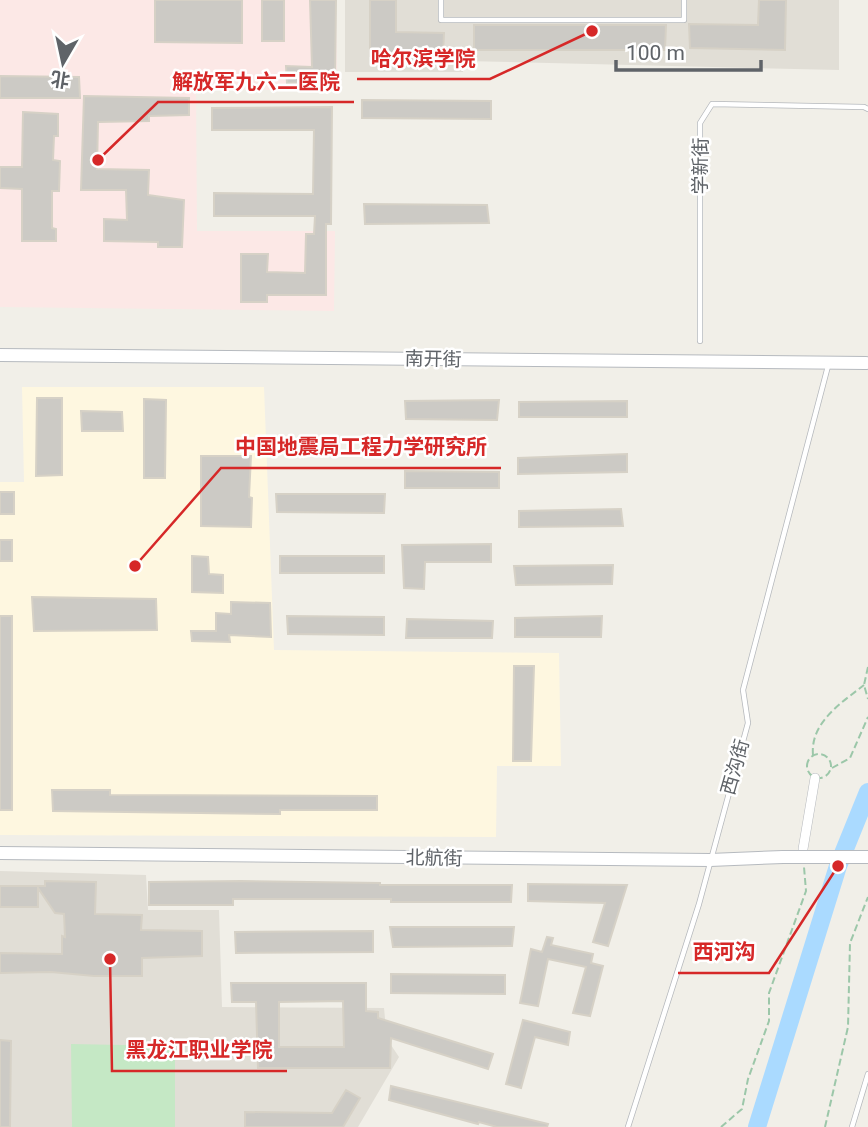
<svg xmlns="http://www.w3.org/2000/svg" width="868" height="1127" font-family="Roboto,'Noto Sans SC',sans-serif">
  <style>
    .commercial { fill: #fef7e0 }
    .education { fill: #e1ded6 }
    .medical { fill: #fce8e6 }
    .green { fill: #c5e8c5 }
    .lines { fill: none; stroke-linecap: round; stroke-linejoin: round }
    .river { stroke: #aadaff; stroke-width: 18 }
    .building { fill: #cccac5; stroke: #d6d1c6; stroke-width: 2; fill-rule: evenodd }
    .lane-casing { stroke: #b5b8bc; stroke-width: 6 }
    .street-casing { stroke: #b5b8bc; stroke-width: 10 }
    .secondary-casing { stroke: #b6babf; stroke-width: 14 }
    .path { stroke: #9cc7a9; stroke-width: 2; stroke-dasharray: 7 3.5; stroke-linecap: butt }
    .lane { stroke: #fff; stroke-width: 4.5 }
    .street { stroke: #fff; stroke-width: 9 }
    .secondary { stroke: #fff; stroke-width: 12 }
    .secondary-bridge-casing { stroke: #b6babf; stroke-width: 14; stroke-linecap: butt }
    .secondary-bridge { stroke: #fff; stroke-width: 12 }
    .labels { text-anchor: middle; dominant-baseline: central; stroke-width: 5; stroke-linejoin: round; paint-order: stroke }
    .street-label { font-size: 19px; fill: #5f6368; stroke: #fff }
    .leader { fill: none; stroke: #d62828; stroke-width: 2.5 }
    .callout-dot { fill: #d62828; stroke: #fff; stroke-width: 2.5 }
    .callout-label { font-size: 21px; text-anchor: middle; font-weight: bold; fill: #d62828; stroke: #fff; stroke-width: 5; stroke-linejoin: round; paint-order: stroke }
  </style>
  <rect width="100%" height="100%" fill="#f1efe8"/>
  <!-- commercial -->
  <path class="commercial" d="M22,387H264L274,650L559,653L561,766H497L496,837L0,835V482H24Z"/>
  <!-- education -->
  <path class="education" d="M345,0H839V70L464,61L463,72H345Z
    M0,871L146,875L148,910H219L222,1007L384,1008L387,1039L399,1057L358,1127H0Z"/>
  <!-- medical -->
  <path class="medical" d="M0,0H336L337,90H196L197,231H335L334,311L0,307Z"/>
  <!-- green -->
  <path class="green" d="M71,1044L175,1046V1127H72Z"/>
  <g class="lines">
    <!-- river -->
    <path class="river" d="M757,1127L838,866L868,792"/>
  </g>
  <!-- building -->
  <path class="building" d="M155,0H242V43L155,42Z
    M262,0H284V41H262Z
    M310,0H336L335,81L287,83L286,66L312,67Z
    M370,0H396V32L444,33L443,55L370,56Z
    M759,0H786L785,50L690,48L689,24L758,25Z
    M474,25H666L665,50H474Z
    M0,76L79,77L80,98H0Z
    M84,96L189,98V115L149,116V121L98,122L97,169L149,170L148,195L184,200L182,247H158V242L104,241V219L127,220L126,190H81Z
    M362,100L491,101V119L362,118Z
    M332,107L331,224H326V295H267V302H241V254H268L267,272L305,273L306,234H314L315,216H214V193L313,194L314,130H212V108Z
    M23,112L58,114V136H54L53,160L60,161L59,191H52V228L56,229V241H22V189L0,188V167H22Z
    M364,204L487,205L489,223L365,224Z
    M37,398H62V475L36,476Z
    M144,399L166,400L165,478H144Z
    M499,400L497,420L406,419L405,401Z
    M627,401V417H519V402Z
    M81,411L122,412L123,431H82Z
    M627,454V472L518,474V458Z
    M201,456H251L249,497L252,498L251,527L201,526Z
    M405,471L499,472V488H405Z
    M0,492H14V514H0Z
    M276,494H385L384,513L277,512Z
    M621,509L623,526L519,527V511Z
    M0,540H12V561H0Z
    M491,544V562H425L424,589L404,588L402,545Z
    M192,556L208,557L209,574L223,575V593L192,592Z
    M280,556H384V573H280Z
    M613,565L612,584L516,585L514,566Z
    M32,597L156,599L157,630L34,631Z
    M231,602L270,603L271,637L229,635L230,642L192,641L191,631H216V613L231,614Z
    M0,616H12V810H0Z
    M287,616L384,617V635L288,634Z
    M602,616L601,637H515V618Z
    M407,619L493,621L492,638H406Z
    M514,666H534L531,761H513Z
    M52,790H110V795L377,796V810H280V814L53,811Z
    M45,881L96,882L95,914L142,915L141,930L202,931V956L142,958V976H94L51,972L0,973V953L62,954V936L65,937L64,914L55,913L38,888V907H0V886H45Z
    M241,881L380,883V885H512L511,902H391V899H233V905H149V882Z
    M528,884L627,885L608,946L593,942L605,903L528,901Z
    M390,927H514L512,946L393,947Z
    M373,931V952L236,953L235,932Z
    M547,937L553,938L551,945L593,954L591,963L603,966L590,1016L573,1013L586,967L548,959L538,1006L520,1003L531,949L542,952Z
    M391,974L505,975V994L391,993Z
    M231,983H366V1011L378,1012V1018L493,1054L488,1069L391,1038L390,1068H258L256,1002H232ZM343,1001L344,1047H279V1002Z
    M523,1020L570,1032L568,1045L535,1037L521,1088L506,1084Z
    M0,1040L11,1041L10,1127H0Z
    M391,1086L548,1124L547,1127H497L479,1122L478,1124L389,1100Z
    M346,1090L360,1098L343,1127H245V1112L332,1113Z"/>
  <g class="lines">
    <!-- lane casing -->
    <g class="lane-casing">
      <path id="lane" d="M441,0V20H684V0
        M700,341V123L712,104L864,107L868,109
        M628,1127L699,904L748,723L743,690L828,366
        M852,1127L868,1074"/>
    </g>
    <!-- street casing -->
    <g class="street-casing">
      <path id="street" d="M803,849L815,778"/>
    </g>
    <!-- secondary casing -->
    <g class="secondary-casing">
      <path id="secondary" d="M0,355L866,363
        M0,853L710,860L783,857"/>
    </g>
    <!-- path -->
    <path class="path" d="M868,667L864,685L868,699
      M807 766a12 12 0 1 1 24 0a12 12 0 1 1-24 0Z
      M813,755C810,723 841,703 864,685
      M832,768L850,758L868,717
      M721,1127L742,1109L748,1079L769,1021V993L806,891L804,867
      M825,1127L848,1027L850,943L868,897"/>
    <!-- lane -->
    <use href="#lane" class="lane"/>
    <!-- street -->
    <use href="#street" class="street"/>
    <!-- secondary -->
    <use href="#secondary" class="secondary"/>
    <!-- secondary-bridge casing -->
    <g class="secondary-bridge-casing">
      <path id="secondary-bridge" d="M783,857H868"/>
    </g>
    <!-- secondary-bridge -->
    <use href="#secondary-bridge" class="secondary-bridge"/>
  </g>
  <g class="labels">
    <!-- street labels -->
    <g class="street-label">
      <text transform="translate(700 166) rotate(-90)">学新街</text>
      <text transform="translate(433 359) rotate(1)">南开街</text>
      <text transform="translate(735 767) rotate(-74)">西沟街</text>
      <text transform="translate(434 858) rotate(1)">北航街</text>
    </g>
  </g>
  <!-- callouts -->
  <path class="leader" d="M592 31L490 79H357M98 160L158 102H354M135 566L221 468H501M838 866L769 973H678M110 959L112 1071H287"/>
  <g class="callout-dot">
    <circle cx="592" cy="31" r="7"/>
    <circle cx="98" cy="160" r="7"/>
    <circle cx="135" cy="566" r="7"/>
    <circle cx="838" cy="866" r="7"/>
    <circle cx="110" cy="959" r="7"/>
  </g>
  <g class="callout-label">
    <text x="423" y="66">哈尔滨学院</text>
    <text x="256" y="89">解放军九六二医院</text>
    <text x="361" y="454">中国地震局工程力学研究所</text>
    <text x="724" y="959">西河沟</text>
    <text x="199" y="1057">黑龙江职业学院</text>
  </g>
  <!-- north arrow -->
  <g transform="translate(63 63) rotate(189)" stroke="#ffffff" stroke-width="5" paint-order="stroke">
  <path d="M0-5L12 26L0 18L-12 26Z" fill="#5f6368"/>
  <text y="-10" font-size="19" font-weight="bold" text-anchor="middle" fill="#5f6368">北</text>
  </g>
  <!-- scale -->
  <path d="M616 60v10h145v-10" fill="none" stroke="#5f6368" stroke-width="3.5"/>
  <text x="626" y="60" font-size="21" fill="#5f6368" stroke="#ffffff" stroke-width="5" paint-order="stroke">100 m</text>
</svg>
